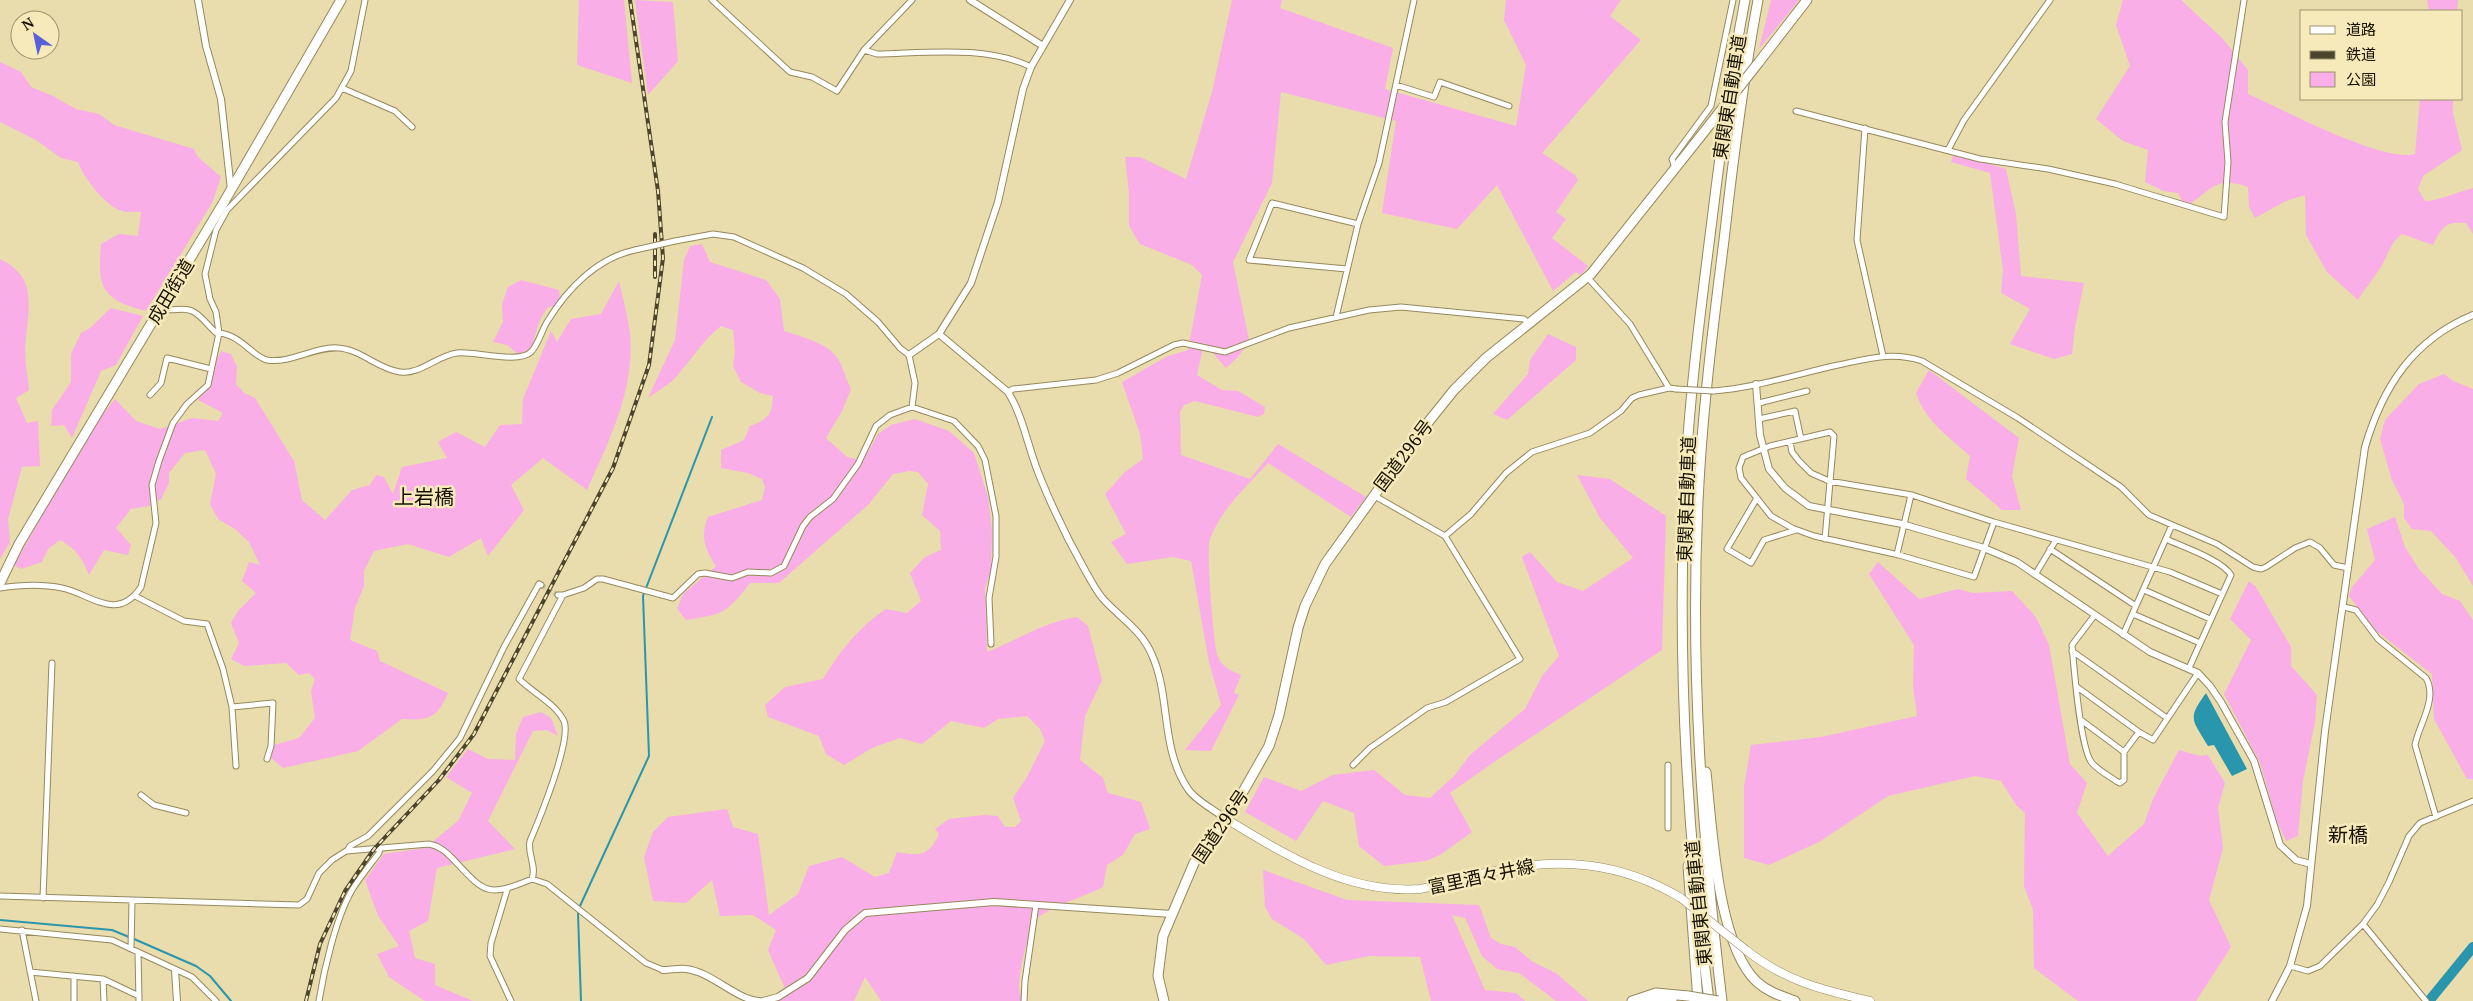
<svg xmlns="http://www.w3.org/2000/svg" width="2473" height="1001" font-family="'Noto Serif','Noto Sans JP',serif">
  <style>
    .green { fill: #f9aee7 }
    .water { fill: #2996ad }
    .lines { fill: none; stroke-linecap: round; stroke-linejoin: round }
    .stream { stroke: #2996ad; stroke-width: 2 }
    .river { stroke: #2996ad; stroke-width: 10 }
    .minor-tunnel { stroke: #c9be93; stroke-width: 5; stroke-dasharray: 5 2.5; stroke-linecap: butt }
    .minor-casing { stroke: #95895c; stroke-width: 7 }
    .tertiary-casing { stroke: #95895c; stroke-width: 8 }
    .primary-casing { stroke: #95895c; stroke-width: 9 }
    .trunk-casing { stroke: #95895c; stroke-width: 11 }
    .motorway-casing { stroke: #95895c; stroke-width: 11 }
    .minor { stroke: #fff; stroke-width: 5 }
    .tertiary { stroke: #fff; stroke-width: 6 }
    .primary { stroke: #fff; stroke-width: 8 }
    .trunk { stroke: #fff; stroke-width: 9 }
    .motorway { stroke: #fff; stroke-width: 9 }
    .rail-casing { stroke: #4c452d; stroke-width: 4 }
    .rail { stroke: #f6eaba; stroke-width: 2; stroke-dasharray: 5.5; stroke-linecap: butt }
    .minor-bridge-casing { stroke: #95895c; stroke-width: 7; stroke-linecap: butt }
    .primary-bridge-casing { stroke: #95895c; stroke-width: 9; stroke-linecap: butt }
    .trunk-bridge-casing { stroke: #95895c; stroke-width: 11; stroke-linecap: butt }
    .motorway-bridge-casing { stroke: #95895c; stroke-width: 11; stroke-linecap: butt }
    .minor-bridge { stroke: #fff; stroke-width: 5 }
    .primary-bridge { stroke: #fff; stroke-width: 8 }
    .trunk-bridge { stroke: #fff; stroke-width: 9 }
    .motorway-bridge { stroke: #fff; stroke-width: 9 }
    .labels { text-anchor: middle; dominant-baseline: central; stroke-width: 5; stroke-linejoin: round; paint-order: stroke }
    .street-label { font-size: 18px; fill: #161102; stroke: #f6eaba }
    .quarter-label { font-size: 20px; fill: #161102; stroke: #f6eaba }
  </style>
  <rect width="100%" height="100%" fill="#e9dcad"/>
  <!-- green -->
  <path class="green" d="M579,0H624L632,83L577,65Z
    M635,0L673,2L678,61L648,95Z
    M1232,0H1282L1280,8L1393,48L1385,89L1516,126L1526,65L1504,20L1506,0H1621L1610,16L1641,40L1542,153L1575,175L1578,180L1556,212L1566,219L1552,238L1588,266L1581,275L1576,272L1553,291L1497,185L1457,229L1382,213L1396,121L1281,92L1272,183L1233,262L1249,340L1239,356L1226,368L1204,343L1197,375L1222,390L1238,391L1265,407L1264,414L1258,417L1195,401L1184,405L1180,412L1181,455L1250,479L1278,444L1366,497L1351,517L1268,463C1247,486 1221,509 1210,539C1206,548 1213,646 1218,657C1222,667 1232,671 1241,675L1234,693L1239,695L1211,751L1185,750L1221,705L1209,662L1191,561L1173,557L1127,564L1111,542L1126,534L1105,494L1125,472L1143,459L1140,434L1122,382L1168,356L1188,350L1202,275L1192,265L1140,244L1129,226V192L1125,157H1140L1186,179L1212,92Z
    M1771,0H1799L1759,49Z
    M2123,0H2181L2223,39L2248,70V94C2282,109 2383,163 2415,154L2420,99H2453V113L2462,150L2423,176L2418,189L2425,201C2434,202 2461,191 2473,188V234L2466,223C2445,221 2442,227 2433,245L2402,234C2390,243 2388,255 2381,267C2374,278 2365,288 2358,300L2327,272L2306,235L2305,195L2286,201L2255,218L2249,207L2248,187C2214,175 2212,191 2185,207L2178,193L2163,191L2145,182L2148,150L2123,141L2096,119L2130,66L2116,25Z
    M2427,0H2458L2457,11H2429Z
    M0,62L21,72L31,87L53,96L76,109L99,114L114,125L194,149L198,157L221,177L212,203L146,311C102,300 97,288 101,244L119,234L138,236L141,212C135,211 127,213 122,211C107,208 82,176 78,162L61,158L36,140L0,122Z
    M1954,153L2006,169L2016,214L2021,276L2084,283L2075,327L2072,354L2054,359L2010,344L2030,309L2001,293L2003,270L1990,173L1951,162Z
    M702,244L710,262L766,280L780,299L784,331C804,338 835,344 842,367C845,375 847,381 851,389L842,411L826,438L847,457L863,461L878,434L891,425L915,419L949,431L974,453L988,497L992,532L991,570L985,588L987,652C1017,640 1044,622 1077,617L1088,626L1102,680L1085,716L1080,760L1103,778L1108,793L1141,802L1150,829L1135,834L1123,855L1107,865L1103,887C1082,898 1059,903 1040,916C1028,925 1018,976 1019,990C1020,994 1022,998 1024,1001H881L865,977L854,1001H775L787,993L768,950L776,930L753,915L720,916L712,880L686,903L653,901L644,857L653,832L668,817L727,809L733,827L758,834L769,915L798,894L809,866L842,857L875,877L889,873L897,852C919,856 929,857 939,834L935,829L949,819L984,815L998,816L1005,827H1015L1021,821L1013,798L1027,777L1045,741L1040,729L1027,716L998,719L984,728L951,721L922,744L900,738L872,748L844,765L826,754L819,736L768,717L765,705L785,687L823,679C840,651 859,627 886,609L907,613L921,601L910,573L925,557L941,550L940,531L922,515L928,484L918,472L909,471L893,474L869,504L779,583H750C726,614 724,614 686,620L677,609L683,594L716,566C705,550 700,535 708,517L762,500L765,487L762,479L748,473L721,468V450L744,440L750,426C768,419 772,416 773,396L760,393L741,382L733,366L735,352L733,330L721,326C702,341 692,359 676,377C669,385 657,391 648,398L675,340L684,260L690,246Z
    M0,259C42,279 26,314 25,351C25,364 28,377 29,390L16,398L27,423L38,421L40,466L22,467L8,519L10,542L0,559Z
    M521,280L559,290L560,300L555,306L547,308L539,322L531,349L518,354L507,345L493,342L503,322L502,304L508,287Z
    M619,281C623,299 628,317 630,334C635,390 609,441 587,490L543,458L511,485L524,510L488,556L481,538L449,557L408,544L374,551L364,571V586L355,608L350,640L377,651L380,661L448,693C437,718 429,721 402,719L358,751L283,768L271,758L274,745L299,738L315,718L311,691L315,679L309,673L299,675L286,663L244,666L231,659L239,643L231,623L238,611L256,593L242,581L249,562L260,565L249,542L235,529L218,519L210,504L216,474L205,450L185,453L169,473V483L161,499L149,506L131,509L116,528L131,545L128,555L104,550L89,575C82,557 76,549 60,540L48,549L42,562L21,569L14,565L89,432L115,399L136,421L160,429L192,418L218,421L223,413L198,400L221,351L231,354L237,367L236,384L244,393L255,398L294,461L302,500L325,520L352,490L370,485L376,475L384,477L393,494L402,467L447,458L438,442L456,432L485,447L500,425L522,424L523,399L551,331L557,342L571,319L601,314Z
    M111,308L143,316L116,365L101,371L72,438L64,425L51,426L52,410L71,382V354L81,333L90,328Z
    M1548,334L1576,347V360L1507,420L1493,414L1528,374L1530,360Z
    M1929,370L2019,438L2012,476L2021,510H2002L1966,479L1970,456C1949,437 1925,421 1916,393Z
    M2444,374L2453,381L2473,389V586L2456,558L2431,531L2412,529L2404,518V504L2392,480L2380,439L2385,420L2419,384Z
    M1577,475L1610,479L1666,516L1662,650L1494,762L1450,793L1472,832L1440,855L1426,861L1384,866L1359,846L1354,813L1323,801L1296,841L1245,812L1264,777L1301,791L1333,775L1374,770L1405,795L1430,798L1454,776L1470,755L1525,709L1542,676L1559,656L1522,557L1530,552L1557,582L1583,591L1633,558L1600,518Z
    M2395,517L2405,547L2419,569L2442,594L2460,601L2473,620V779H2467L2434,719L2432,674L2375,630L2349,596L2352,587L2375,560L2367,529Z
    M1878,562L1919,599L1958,589L1973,593L2012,591L2036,617L2049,645L2070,764L2087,783L2077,813L2108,856L2144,824L2153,799L2179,750L2200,756L2208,755L2225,783L2218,808L2223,848L2209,900L2231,947L2196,1001H2078L2034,968L2033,910L2024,886L2025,813L2016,805L2001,781L1975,776L1888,796L1819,842L1769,865L1744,858V787L1751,745L1821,737L1917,716L1913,686L1914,645L1869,574Z
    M2249,581L2256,587L2291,647V666L2317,695L2315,722L2303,781L2298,836L2286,841L2277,822L2260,763L2224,694L2251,640L2230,619Z
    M541,712L551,718L558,736L547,730L533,731L488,821L515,849L437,868L428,921L409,931L415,958L435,964V985L473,1001H425L389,977L377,954L399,946L378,916L365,880L384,854L425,848L458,821L472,793L446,777L468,749L488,759L515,760L516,734L523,717Z
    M1263,870L1347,900L1479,905L1491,938L1501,944L1515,947L1533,962L1556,973L1588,1001H1556L1519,973L1497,969L1482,956L1465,918L1452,915L1485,990L1516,993L1525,1001H1431L1420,957L1369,956L1326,965L1304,939L1272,919L1265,907Z"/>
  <!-- water -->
  <path class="water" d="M2206,693L2247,769L2232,776L2214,745L2208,746C2192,719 2187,719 2206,693Z"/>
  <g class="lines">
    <!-- stream -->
    <path class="stream" d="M0,920L112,930L129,937
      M134,939L196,966L210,976L231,1001
      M581,1001L578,914L580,906L649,756L643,596L712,417"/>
    <!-- river -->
    <path class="river" d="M2429,1001L2473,947"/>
    <!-- minor-tunnel -->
    <path class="minor-tunnel" d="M541,585L558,595"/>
    <!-- minor casing -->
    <g class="minor-casing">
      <path id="minor" d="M712,0L790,72L812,77L837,91L864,50L912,0
        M864,50L877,54C926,53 986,45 1031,67
        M1396,85L1434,97L1440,82L1509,106
        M342,88L395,111L412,127
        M1796,111L1980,159L2048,169L2115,184L2224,217L2228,162L2225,122L2244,0
        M1865,128L1857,240L1883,356
        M1948,150L1964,120L2050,0
        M1675,168L1672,159L1711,106L1733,0
        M675,241L713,234L734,237L803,268L846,294L878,322L900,348L909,355L915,383L912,407
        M1347,269L1249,260L1272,203L1358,224
        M1588,278L1630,324L1669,388
        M160,308C171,313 182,306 192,311C202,315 209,328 219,335
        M1336,317L1358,224L1379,163L1414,0
        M219,333C241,335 253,357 267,360C291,364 315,346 338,348C360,349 378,369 400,372C420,375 438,355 457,353C474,351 519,364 531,352C538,345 542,330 547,322C567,289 597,258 635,250
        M1713,391C1755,388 1797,374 1838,365C1867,359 1892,351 1922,361L2018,418L2121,487L2149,515L2217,544L2253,567L2261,569L2266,567L2295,548L2310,542L2320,548L2334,565L2348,568
        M1008,392L1013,389L1096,380L1118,373L1174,345L1183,343L1225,352L1289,328L1369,310L1401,307L1524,319L1529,324
        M150,395L161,383L167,358L211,369
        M1759,403L1807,391
        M1759,419L1795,411L1801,439
        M1790,442L1792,452L1799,461L1811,473L1829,481L1912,495L1994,522L2170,572L2222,594
        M1757,498L1727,549L1751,563L1764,540L1796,530
        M1445,536L1471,514L1506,473L1532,452L1590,433L1621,411L1632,398L1639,395L1669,388L1676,389
        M1825,539L1834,436L1830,432L1770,446L1743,457L1739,468L1741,478L1771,516L1792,528L1814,536L1899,555L1974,577L1994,522
        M2166,539C2183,547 2222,560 2231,575L2189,668
        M2050,549L2136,606
        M1897,554L1911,495
        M2035,575L2056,540
        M0,588C19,585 43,584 62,588C91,594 117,623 141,587L156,523L152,485L159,461L173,423L187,404L208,385L219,333L216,312L210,299L205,274L216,230L227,210L336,98L351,71L365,0
        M2144,590L2210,619
        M563,595L584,588L597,579H603L673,598L698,574L705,573L732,578L748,572L771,573L784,566L803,526L810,517L833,499L858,464L876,426L890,415L912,407L954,421L978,446L985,460L996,516V557L989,598L991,644
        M135,596L184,621L207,624L223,669L232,707L236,766
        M2344,607L2356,610L2378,639L2426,678C2438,699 2419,724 2415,745L2436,817
        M2133,614L2200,643
        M2094,616L2072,645C2074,667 2080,749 2092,763C2098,770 2109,776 2116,781L2120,783L2124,780V752L2139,732L2153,740L2198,673
        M2123,635L2172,525
        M2072,651L2167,718
        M2077,687L2139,732
        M232,707L273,703L271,746L267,759
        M2081,720L2124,752
        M1353,765L1370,748L1427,708L1446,702L1520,659L1445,536L1373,495
        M1668,765V828
        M141,795L154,805L186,813
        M347,851L350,846L368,836L433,771L460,738L504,647L539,584L541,585
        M532,879C537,866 527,854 530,841C539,820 572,740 564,721C555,703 533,693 519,679L563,595H558
        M507,890L491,943L490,956L511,1001
        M0,896L299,905L307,899L319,873L332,860L346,851L429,844C439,846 445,851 452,858C485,893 486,898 532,879L547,884L646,963L663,970
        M43,898L52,663
        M2363,924L2426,1001
        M0,929L112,940L192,977L216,1001
        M22,930L36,1001
        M131,949L132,901
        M138,953L139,1001
        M2290,966L2308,971L2320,966L2363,924L2377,905L2389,882L2409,836L2420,823L2473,801
        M30,972L103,979L139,996
        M74,976V1001
        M103,979L104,1001
        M319,1001C324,969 336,918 352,890C360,877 370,865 379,853L380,848
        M1024,1001L1025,981L1036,905"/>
    </g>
    <!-- tertiary casing -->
    <g class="tertiary-casing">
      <path id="tertiary" d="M198,0L206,46L221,99L231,190
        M970,0L1043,46
        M939,334L1008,392C1024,418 1028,449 1040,477C1053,509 1069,542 1086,572C1092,582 1097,593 1105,601C1122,619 1142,631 1152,655C1171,697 1160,748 1188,789C1195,800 1213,809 1223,817
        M909,355L939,334L971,283L998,202L1023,89L1031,67L1070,0
        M1756,384L1760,435L1769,469L1785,488L1809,506L1902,524L1984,548L2017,562L2150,652L2198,673L2210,686L2221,702L2254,761L2280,845L2296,860L2311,864
        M175,970L177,1001
        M663,970C670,970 679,968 686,969C712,972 735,999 759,1001
        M763,1001L778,997L808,978L845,930L865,913L994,902L1172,914
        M2272,1001L2290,966L2307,906L2325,731L2365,447C2383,386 2413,340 2473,315"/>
    </g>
    <!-- primary casing -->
    <g class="primary-casing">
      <path id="primary" d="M1223,817C1284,854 1346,894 1420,889C1444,885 1466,877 1490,872C1559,857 1619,861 1681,898
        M1746,950C1785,981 1822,990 1870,1001"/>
    </g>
    <!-- trunk casing -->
    <g class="trunk-casing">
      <path id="trunk" d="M1759,62L1807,0
        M0,583L19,544L224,202L341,0
        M1164,1001L1158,976L1163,936L1194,863L1244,790L1269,746L1279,715L1298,628L1305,606L1325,564L1417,436L1454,390L1486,358L1591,274L1700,137"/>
    </g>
    <!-- motorway casing -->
    <g class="motorway-casing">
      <path id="motorway" d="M1706,772C1712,826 1717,945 1757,982C1768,992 1782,996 1795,1001
        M1688,866L1698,1001
        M1632,1001L1656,993L1688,996
        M1649,1001L1672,1000
        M1709,1001C1687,836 1678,668 1684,502C1688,407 1700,314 1712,220C1721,146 1731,73 1745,0
        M1722,1001C1702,835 1690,669 1698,502C1702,414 1713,327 1724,240C1733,160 1743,80 1758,0"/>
    </g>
    <!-- minor -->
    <use href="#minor" class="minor"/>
    <!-- tertiary -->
    <use href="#tertiary" class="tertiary"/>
    <!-- primary -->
    <use href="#primary" class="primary"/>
    <!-- trunk -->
    <use href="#trunk" class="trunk"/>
    <!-- motorway -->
    <use href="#motorway" class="motorway"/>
    <!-- rail casing -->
    <g class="rail-casing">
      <path id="rail" d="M655,277V234
        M306,1001L320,944L345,891L374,849L439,780L474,734L613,468L649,365L663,258L658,191L630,0"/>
    </g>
    <!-- rail -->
    <use href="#rail" class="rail"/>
    <!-- minor-bridge casing -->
    <g class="minor-bridge-casing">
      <path id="minor-bridge" d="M635,250L675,241
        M1676,389L1713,391"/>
    </g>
    <!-- primary-bridge casing -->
    <g class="primary-bridge-casing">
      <path id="primary-bridge" d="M1681,898L1746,950"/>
    </g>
    <!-- trunk-bridge casing -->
    <g class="trunk-bridge-casing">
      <path id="trunk-bridge" d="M1700,137L1759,62"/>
    </g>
    <!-- motorway-bridge casing -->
    <g class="motorway-bridge-casing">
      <path id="motorway-bridge" d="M1688,996L1718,1001"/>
    </g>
    <!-- minor-bridge -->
    <use href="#minor-bridge" class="minor-bridge"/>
    <!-- primary-bridge -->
    <use href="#primary-bridge" class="primary-bridge"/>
    <!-- trunk-bridge -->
    <use href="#trunk-bridge" class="trunk-bridge"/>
    <!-- motorway-bridge -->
    <use href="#motorway-bridge" class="motorway-bridge"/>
  </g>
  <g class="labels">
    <!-- street labels -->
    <g class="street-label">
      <text transform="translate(1729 97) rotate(-81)">東関東自動車道</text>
      <text transform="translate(170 291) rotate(-59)">成田街道</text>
      <text transform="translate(1403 455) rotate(-53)">国道296号</text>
      <text transform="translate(1686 499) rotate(-88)">東関東自動車道</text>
      <text transform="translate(1220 826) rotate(-56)">国道296号</text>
      <text transform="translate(1481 876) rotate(-12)">富里酒々井線</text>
      <text transform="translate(1698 903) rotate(-96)">東関東自動車道</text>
    </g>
    <!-- quarter labels -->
    <g class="quarter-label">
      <text x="424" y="496">上岩橋</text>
      <text x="2348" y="834">新橋</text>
    </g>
  </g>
  <!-- legend -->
  <rect x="2300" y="10" width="162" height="90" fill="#f6eaba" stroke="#9c9370"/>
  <rect x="2310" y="26" width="25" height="8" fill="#ffffff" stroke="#9c9370"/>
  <text x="2346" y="35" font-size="15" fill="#161102">道路</text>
  <rect x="2310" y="51" width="25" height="8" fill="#4c452d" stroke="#9c9370"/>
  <text x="2346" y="60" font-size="15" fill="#161102">鉄道</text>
  <rect x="2310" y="72" width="25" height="15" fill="#f9aee7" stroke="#9c9370"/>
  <text x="2346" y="85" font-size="15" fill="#161102">公園</text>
  <!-- north arrow -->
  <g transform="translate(35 35) rotate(327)"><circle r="24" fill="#f6eaba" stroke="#9c9370"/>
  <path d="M0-4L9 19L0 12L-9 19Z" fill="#5861d9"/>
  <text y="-8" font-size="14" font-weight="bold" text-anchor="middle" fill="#161102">N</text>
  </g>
</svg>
